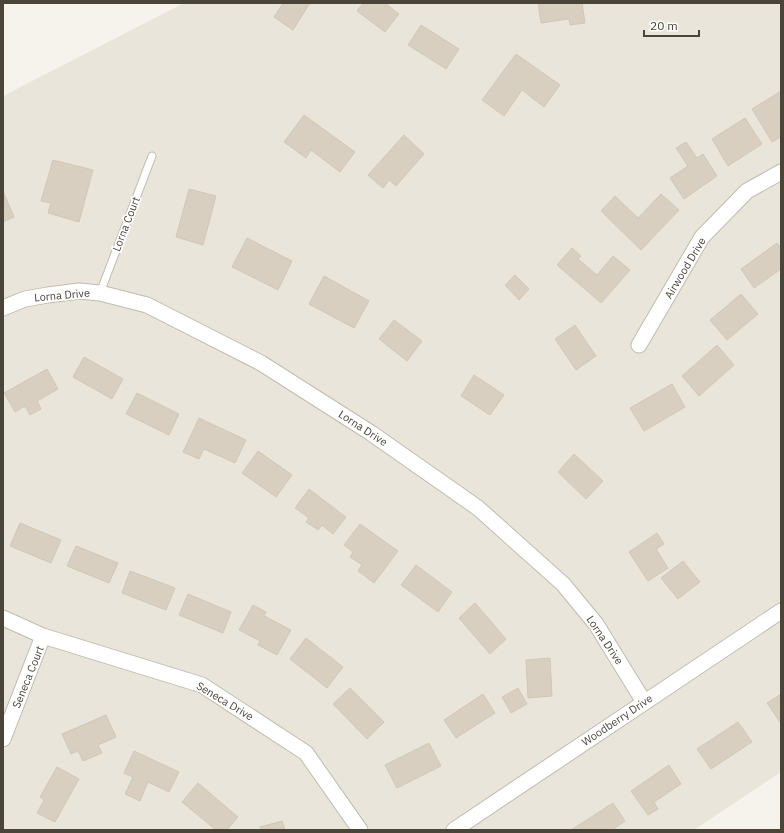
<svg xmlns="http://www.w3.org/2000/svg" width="784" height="833" font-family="'IBM Plex Sans',sans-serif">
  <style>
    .residential { fill: #eae5da }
    .building { fill: #d8cfc1; stroke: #d3c7b4 }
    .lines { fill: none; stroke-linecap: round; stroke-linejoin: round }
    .lane-casing { stroke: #c2bbae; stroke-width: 9 }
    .street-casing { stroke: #c2bbae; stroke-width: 17 }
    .lane { stroke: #fff; stroke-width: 7 }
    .street { stroke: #fff; stroke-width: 15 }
    .labels { text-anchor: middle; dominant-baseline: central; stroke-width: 3.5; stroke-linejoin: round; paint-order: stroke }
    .street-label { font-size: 11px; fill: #4b4439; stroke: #fff }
  </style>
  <rect width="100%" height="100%" fill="#f6f3ec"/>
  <!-- residential -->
  <path class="residential" d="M184,3H781V772L694,830H3V96Z"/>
  <!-- building -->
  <path class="building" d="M283,3H310L293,30L274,17Z
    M363,3H385L399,14L385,32L357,11Z
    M538,3H582L585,23L570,25L569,19L541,23Z
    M421,25L459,49L446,69L408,45Z
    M516,54L560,85L544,107L522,90L504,116L482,100Z
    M781,91V137L772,142L752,109Z
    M304,115L355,152L340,172L311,150L306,158L284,142Z
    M745,118L762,144L728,166L712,139Z
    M404,135L424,154L396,186L389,180L383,188L368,175Z
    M686,142L697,158L703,154L717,176L684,199L670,178L688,166L676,148Z
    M53,160L93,170L79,222L48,213L51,203L41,201Z
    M189,189L216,196L203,245L176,237Z
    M3,191L14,217L3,222Z
    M661,194L679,210L641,250L601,211L615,196L638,218Z
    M247,238L292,261L278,290L232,267Z
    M777,243L781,248V269L754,288L741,269Z
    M572,248L581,256L578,259L597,275L613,256L630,270L601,303L557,265Z
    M515,275L529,289L519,300L505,285Z
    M324,276L369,301L354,328L309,304Z
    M741,294L758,314L727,340L710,320Z
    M394,320L422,341L407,361L379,339Z
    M575,325L596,356L576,370L555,339Z
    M717,345L734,365L699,396L682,376Z
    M84,357L123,379L112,399L73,377Z
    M47,369L58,389L37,401L41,409L30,415L25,406L15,412L4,393Z
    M474,375L504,395L490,415L461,396Z
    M672,384L685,407L644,431L630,408Z
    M137,393L179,414L169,435L126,414Z
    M199,418L246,440L235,463L204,449L199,459L183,452Z
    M258,451L292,475L276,497L242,473Z
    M574,454L603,481L586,499L558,472Z
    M309,489L346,517L333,534L322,525L318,530L306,522L309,518L295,508Z
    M20,523L61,540L51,563L10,546Z
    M360,524L398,551L374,583L358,571L362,565L350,557L353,552L344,545Z
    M657,533L664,544L656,549L668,568L648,581L629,552Z
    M76,546L118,563L109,583L67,566Z
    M683,561L700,582L678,599L661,578Z
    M416,565L452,592L438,612L401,585Z
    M130,571L175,588L166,610L122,593Z
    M188,594L231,612L223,633L179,615Z
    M475,603L506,639L490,654L459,618Z
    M253,605L266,612L264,616L291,630L277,655L258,645L260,641L239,630Z
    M306,638L343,667L327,688L290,659Z
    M550,658L552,696L528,698L526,660Z
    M350,688L384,722L367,739L333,704Z
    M518,688L527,704L511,713L502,697Z
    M483,694L495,713L456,738L444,720Z
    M781,694V722H780L767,703Z
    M106,715L116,737L98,745L102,753L83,761L78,751L71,754L62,734Z
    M738,722L752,742L711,769L697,749Z
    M429,743L441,766L397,788L385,765Z
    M134,751L179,772L169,792L148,782L140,801L125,794L133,777L124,773Z
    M669,765L681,784L654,802L658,809L648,815L631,791Z
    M57,767L79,779L55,822L37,813L44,800L40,797Z
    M198,783L238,817L227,830H216L182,802Z
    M613,803L625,821L612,830H571Z
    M282,821L285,830H261L260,827Z"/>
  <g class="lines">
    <!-- lane casing -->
    <g class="lane-casing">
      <path id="lane" d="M100,293L152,156"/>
    </g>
    <!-- street casing -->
    <g class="street-casing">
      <path id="street" d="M3,308L25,299L48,295L79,291L100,293L147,305L261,363L371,433L478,508L563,584L596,624L644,702
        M639,345L702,237L747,191L781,172
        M3,618L43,636L202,685L306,753L360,830
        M3,739L43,636
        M454,830L781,611"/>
    </g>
    <!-- lane -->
    <use href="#lane" class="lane"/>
    <!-- street -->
    <use href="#street" class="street"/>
  </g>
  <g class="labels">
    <!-- street labels -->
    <g class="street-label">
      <text transform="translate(126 224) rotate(-69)">Lorna Court</text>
      <text transform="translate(685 268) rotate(-59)">Airwood Drive</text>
      <text transform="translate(62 295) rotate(-5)">Lorna Drive</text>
      <text transform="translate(363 428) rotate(33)">Lorna Drive</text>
      <text transform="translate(605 640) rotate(56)">Lorna Drive</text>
      <text transform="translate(28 677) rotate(-68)">Seneca Court</text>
      <text transform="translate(225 701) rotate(31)">Seneca Drive</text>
      <text transform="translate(617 720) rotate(-34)">Woodberry Drive</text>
    </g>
  </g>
  <!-- border -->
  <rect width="784" height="833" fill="none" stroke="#4b4439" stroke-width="8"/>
  <!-- scale -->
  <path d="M644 30v6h55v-6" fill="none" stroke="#4b4439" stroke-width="2"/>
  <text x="650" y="30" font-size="12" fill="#4b4439" stroke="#ffffff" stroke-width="3" paint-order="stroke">20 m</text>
</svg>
